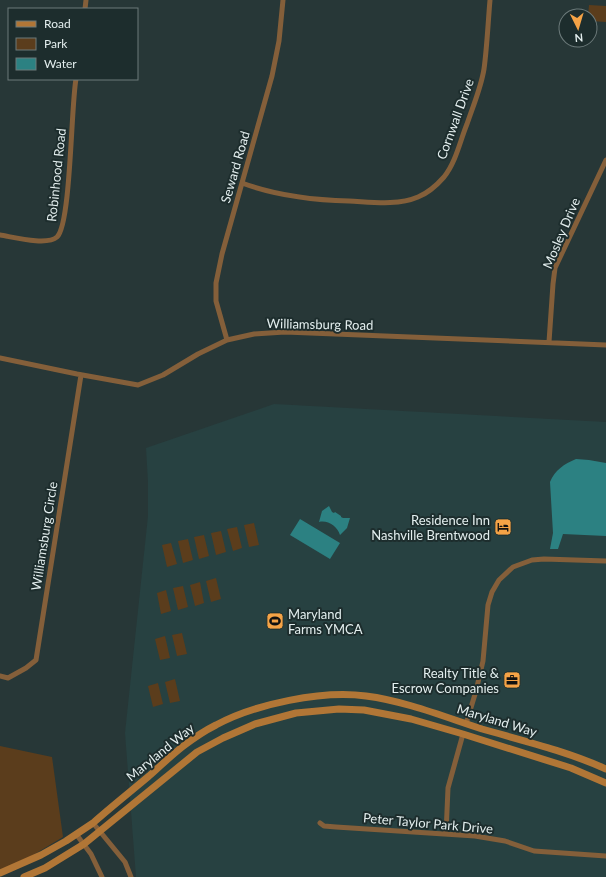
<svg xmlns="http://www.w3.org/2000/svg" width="606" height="877" font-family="Lato,sans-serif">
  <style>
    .built { fill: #274141 }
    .green { fill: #5b3d1c }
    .water { fill: #2c8182 }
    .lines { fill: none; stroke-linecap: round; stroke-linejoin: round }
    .minor { stroke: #845f3a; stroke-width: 5 }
    .secondary { stroke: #b17636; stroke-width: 7 }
    .labels { text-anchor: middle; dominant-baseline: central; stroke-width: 4; stroke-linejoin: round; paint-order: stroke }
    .street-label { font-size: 13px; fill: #e3eeee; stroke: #1d2d2d }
    .poi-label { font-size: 13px; fill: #e3eeee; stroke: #1d2d2d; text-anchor: end }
  </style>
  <rect width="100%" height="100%" fill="#273737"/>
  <!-- built -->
  <path class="built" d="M274,404L606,422V877H136L125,733L148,516V482L146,448Z"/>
  <!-- green -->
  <path class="green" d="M589,5L606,6V22L590,21V16H588Z
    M254,523L259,545L249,547L244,525Z
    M237,527L242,548L233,551L227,529Z
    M221,531L226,552L216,555L211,533Z
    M204,535L209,556L199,559L194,537Z
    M188,539L193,560L183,563L178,541Z
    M171,543L177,564L167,567L162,545Z
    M216,578L221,599L211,602L206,581Z
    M200,582L204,603L195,606L190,585Z
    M183,586L188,607L178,610L173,588Z
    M166,590L171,611L161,614L157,593Z
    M182,633L187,654L177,656L172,635Z
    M165,636L170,658L160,660L155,639Z
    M175,679L180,701L170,703L165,682Z
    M158,683L163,704L153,707L148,686Z
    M0,746L52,757L63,837L15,866L0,871Z"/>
  <!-- water -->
  <path class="water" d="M576,459L589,460L606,463V536L563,534L558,549H550L553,533L550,482C555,470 564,464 576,459Z
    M329,506L332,512L334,513L335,512L341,516V517L343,518H350L347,528L340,535C337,526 328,520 319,522L322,511Z
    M300,519L340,543L330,559L290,535Z"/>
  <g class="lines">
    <!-- minor -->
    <path class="minor" d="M85,9L86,0
      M242,183C277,196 312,200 349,201C371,202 397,206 418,197C428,193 437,185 444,177C456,162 460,141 467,124C473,106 481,88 484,69C487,47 488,23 490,0
      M0,235C13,237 47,246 57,237C71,224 71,105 76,79
      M227,340L216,301V283L222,254L272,76L279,41L283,0
      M549,342L553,284L555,268L606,160
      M0,358L77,374L138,385L163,375L198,354L227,340L254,334L285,332L606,345
      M0,676L8,678L26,668L36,660L81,375
      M466,724L476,691L483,661L488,605L492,592L499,580L513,567L532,560L544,559L606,561
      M93,823L125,862L131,877
      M320,823L324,826L336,827L475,836L505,841L534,851L606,856
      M76,834L91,854L102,877
      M446,834L448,788L463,734"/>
    <!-- secondary -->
    <path class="secondary" d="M0,873L41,855L66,841L93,823C111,807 130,792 149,776C170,757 190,738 216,725C255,704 322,690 366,696C405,701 445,717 482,729C524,741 566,751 606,769
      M24,877L45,868L84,844L197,752L223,738L255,724L296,713L339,709L364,710L411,719L463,734L571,768L606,783"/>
  </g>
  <!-- icons -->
  <defs>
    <g id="hotel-square" transform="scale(0.9)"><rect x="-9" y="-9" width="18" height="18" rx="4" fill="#f5a346" stroke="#1d2d2d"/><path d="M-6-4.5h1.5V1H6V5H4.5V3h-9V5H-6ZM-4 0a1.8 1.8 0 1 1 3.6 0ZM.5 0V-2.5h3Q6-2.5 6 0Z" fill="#111"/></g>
    <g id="stadium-square" transform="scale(0.9)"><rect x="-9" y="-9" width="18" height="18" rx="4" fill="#f5a346" stroke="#1d2d2d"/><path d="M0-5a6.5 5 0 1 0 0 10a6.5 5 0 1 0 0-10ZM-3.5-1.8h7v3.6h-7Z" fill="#111"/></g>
    <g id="office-square" transform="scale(0.9)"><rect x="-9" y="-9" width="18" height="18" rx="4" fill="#f5a346" stroke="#1d2d2d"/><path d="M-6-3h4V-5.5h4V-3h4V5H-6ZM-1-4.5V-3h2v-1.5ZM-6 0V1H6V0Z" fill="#111"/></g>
  </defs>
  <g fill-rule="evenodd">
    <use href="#hotel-square" x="503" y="527"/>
    <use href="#stadium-square" x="275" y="621"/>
    <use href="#office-square" x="512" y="680"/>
  </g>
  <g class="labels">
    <!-- street labels -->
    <g class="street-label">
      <text transform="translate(455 119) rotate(-70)">Cornwall Drive</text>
      <text transform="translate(235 167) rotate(-74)">Seward Road</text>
      <text transform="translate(56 175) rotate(-84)">Robinhood Road</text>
      <text transform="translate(561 233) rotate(-67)">Mosley Drive</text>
      <text transform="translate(320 324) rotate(1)">Williamsburg Road</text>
      <text transform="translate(44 536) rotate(-81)">Williamsburg Circle</text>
      <text transform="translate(497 720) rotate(17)">Maryland Way</text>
      <text transform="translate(160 752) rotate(-39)">Maryland Way</text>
      <text transform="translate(428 823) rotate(5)">Peter Taylor Park Drive</text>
    </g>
    <!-- poi labels -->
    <g class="poi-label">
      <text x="490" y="520">Residence Inn<tspan x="490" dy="15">Nashville Brentwood</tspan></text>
      <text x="288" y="614" text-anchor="start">Maryland<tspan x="288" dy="15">Farms YMCA</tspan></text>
      <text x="499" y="673">Realty Title &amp;<tspan x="499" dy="15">Escrow Companies</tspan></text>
    </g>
  </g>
  <!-- legend -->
  <rect x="8" y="8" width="130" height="72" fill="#1d2d2d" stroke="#6c7a7a"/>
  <rect x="16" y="21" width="20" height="6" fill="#b17636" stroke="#6c7a7a"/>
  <text x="44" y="28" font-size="12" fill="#e3eeee">Road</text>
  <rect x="16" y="38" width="20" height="12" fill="#5b3d1c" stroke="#6c7a7a"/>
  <text x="44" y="48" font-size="12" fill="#e3eeee">Park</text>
  <rect x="16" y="58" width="20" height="12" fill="#2c8182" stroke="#6c7a7a"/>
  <text x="44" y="68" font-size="12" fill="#e3eeee">Water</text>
  <!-- north arrow -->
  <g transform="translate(578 28) rotate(175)"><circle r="19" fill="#1d2d2d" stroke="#6c7a7a"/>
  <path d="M0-3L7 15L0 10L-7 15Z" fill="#f5a346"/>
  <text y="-6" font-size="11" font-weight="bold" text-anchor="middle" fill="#e3eeee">N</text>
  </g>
</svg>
